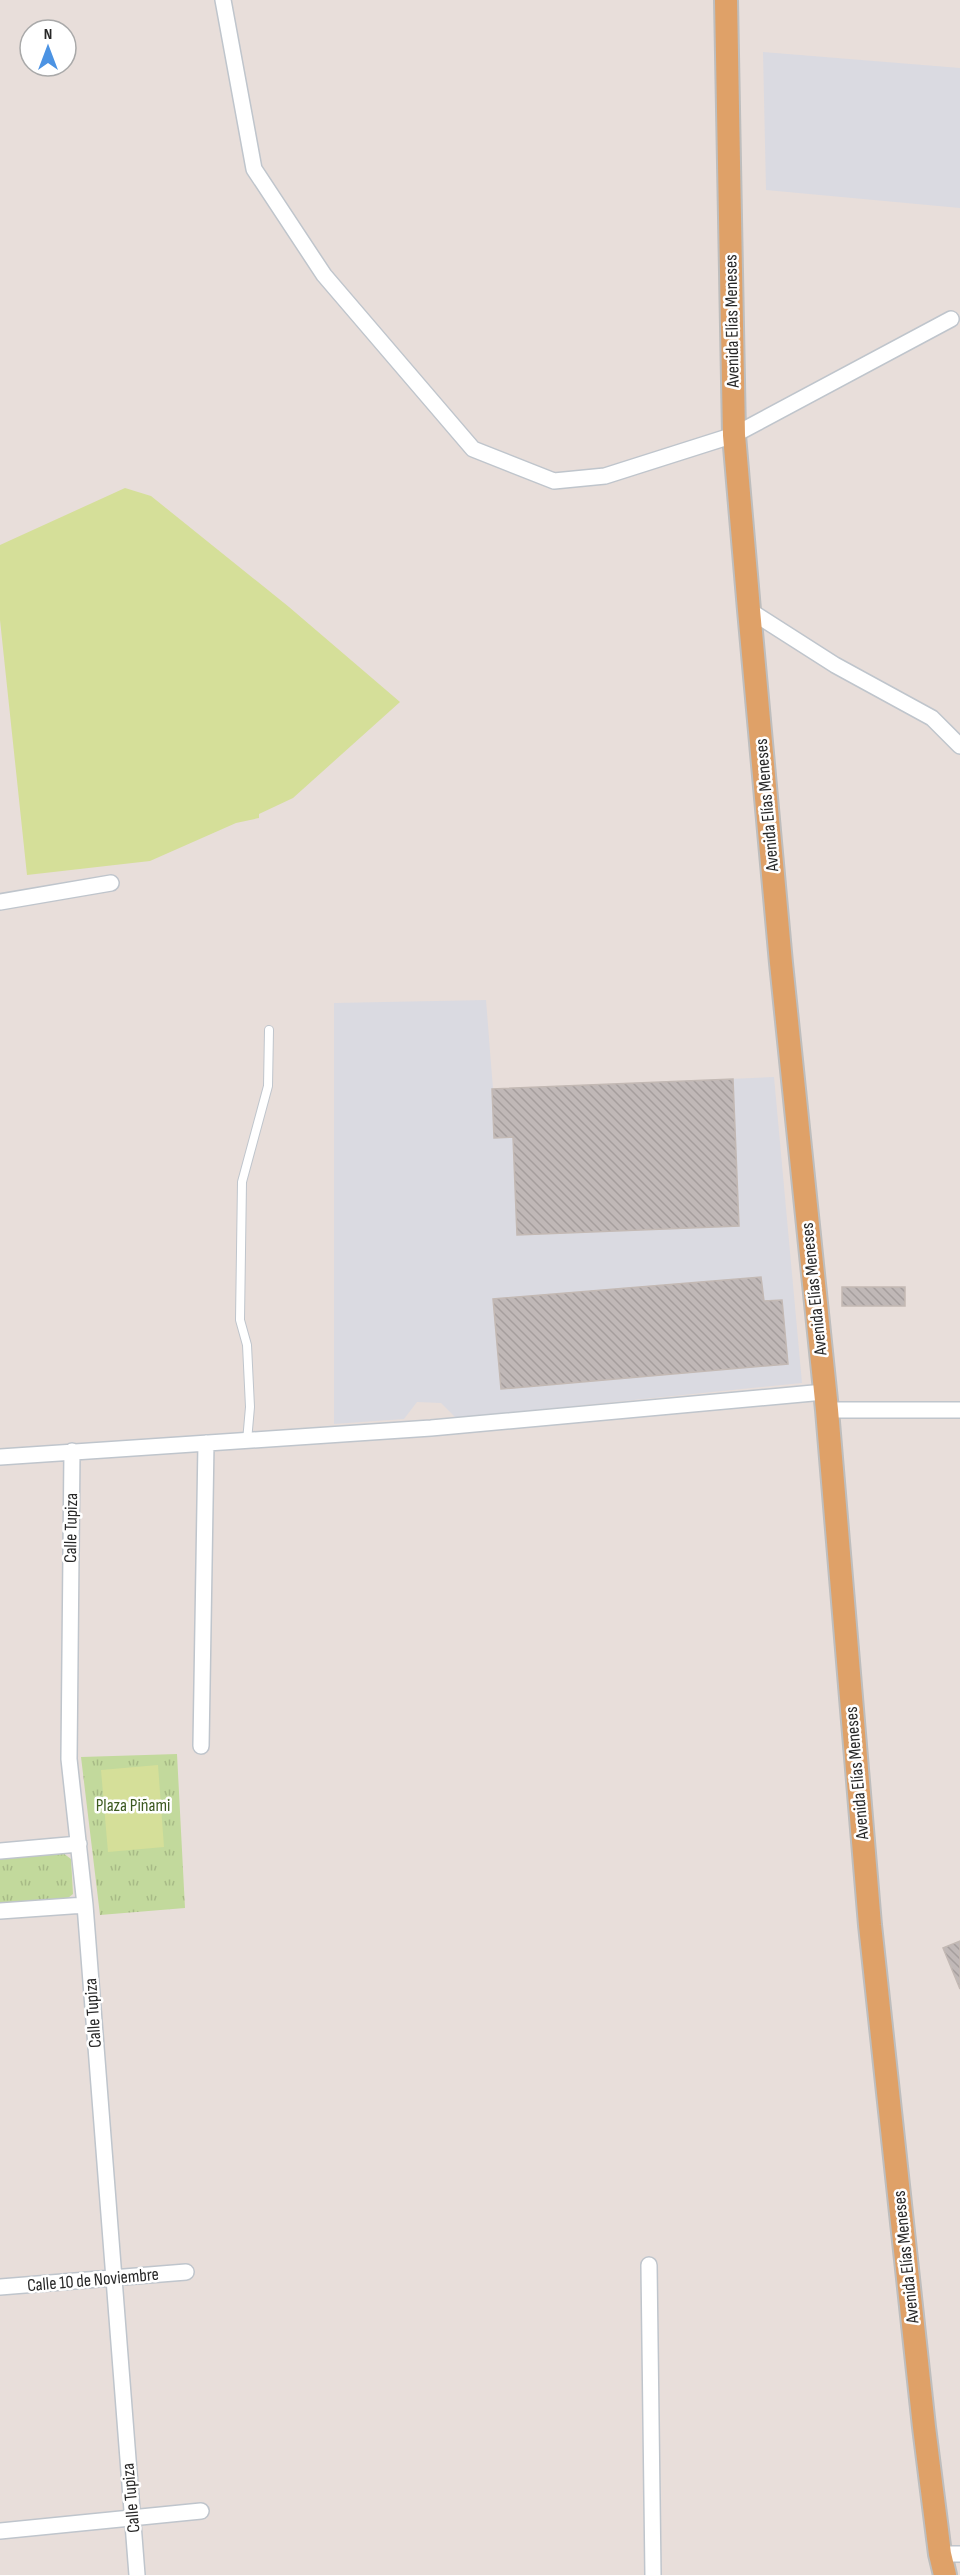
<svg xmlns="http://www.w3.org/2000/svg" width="960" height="2575" font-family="'Sofia Sans Condensed',sans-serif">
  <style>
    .industrial { fill: #dadae1 }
    .grass { fill: url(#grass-tufts) }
    .pitch { fill: #d5df99 }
    .building { fill: url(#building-back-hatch); stroke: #c3b9b4; stroke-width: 1.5 }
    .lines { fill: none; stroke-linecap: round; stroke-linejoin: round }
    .lane-casing { stroke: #bfc5cc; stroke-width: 10 }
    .street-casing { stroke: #bfc5cc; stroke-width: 18 }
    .primary-casing { stroke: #bebebe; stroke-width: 26 }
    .lane { stroke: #fff; stroke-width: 8 }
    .street { stroke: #fff; stroke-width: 15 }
    .primary { stroke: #dfa168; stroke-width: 22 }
    .labels { text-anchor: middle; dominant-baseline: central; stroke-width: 5; stroke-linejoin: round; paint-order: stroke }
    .street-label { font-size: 18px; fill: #272727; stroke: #fff }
    .park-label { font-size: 18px; fill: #3d5a21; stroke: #fff }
  </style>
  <defs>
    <pattern id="grass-tufts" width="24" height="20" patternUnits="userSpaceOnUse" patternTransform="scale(1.5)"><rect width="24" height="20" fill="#c2d99c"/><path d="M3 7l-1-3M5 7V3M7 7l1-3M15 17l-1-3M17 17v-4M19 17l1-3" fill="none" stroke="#a7ba86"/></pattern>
    <pattern id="building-back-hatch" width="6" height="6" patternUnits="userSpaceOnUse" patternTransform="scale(1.5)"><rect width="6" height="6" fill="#c0b8b7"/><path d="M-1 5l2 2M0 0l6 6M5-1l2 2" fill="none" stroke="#a59e9d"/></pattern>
  </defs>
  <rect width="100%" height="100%" fill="#e8deda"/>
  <!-- industrial -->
  <path class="industrial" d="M763,52L960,68V208L766,190Z
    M486,1000L493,1089L774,1077L802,1383L456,1418L441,1403L417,1402L404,1419L334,1424V1003Z"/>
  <!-- grass -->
  <path class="grass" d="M177,1754L185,1908L100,1915L81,1757Z
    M63,1853L71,1859L73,1894L68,1898L0,1904V1858Z"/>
  <!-- pitch -->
  <path class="pitch" d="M125,488L151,496L289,607L400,702L293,798L259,814V818L236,823L150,861L27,875L0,620V545Z
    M158,1765L164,1847L108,1852L101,1770Z"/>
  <!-- building -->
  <path class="building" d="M733,1079L739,1226L517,1235L513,1137L494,1138L492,1089Z
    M761,1277L764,1301L782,1300L788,1364L501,1389L493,1299Z
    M842,1287H905V1306H842Z
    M960,1941V1989L943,1948Z"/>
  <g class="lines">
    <!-- lane casing -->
    <g class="lane-casing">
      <path id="lane" d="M247,1441L250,1407L247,1345L240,1320L242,1182L268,1086L269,1030"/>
    </g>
    <!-- street casing -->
    <g class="street-casing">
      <path id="street" d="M223,0L254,169L324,275L473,449L554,481L605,476L734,435L951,319
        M749,610L835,665L932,718L960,746
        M0,902L111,883
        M827,1410H960
        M72,1451L69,1759L85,1905L137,2575
        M0,1457L431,1428L824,1392
        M201,1746L206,1443
        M0,1851L79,1844
        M0,1911L85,1905
        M649,2265L653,2575
        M0,2287L186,2272
        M0,2531L201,2511
        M940,2554H960"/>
    </g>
    <!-- primary casing -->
    <g class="primary-casing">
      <path id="primary" d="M726,0L734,435L749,610L781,963L827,1410L870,1925L924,2427L940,2554L945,2575"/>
    </g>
    <!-- lane -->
    <use href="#lane" class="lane"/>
    <!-- street -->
    <use href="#street" class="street"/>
    <!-- primary -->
    <use href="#primary" class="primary"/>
  </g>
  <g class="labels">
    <!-- street labels -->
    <g class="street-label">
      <text transform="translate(732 321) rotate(-91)">Avenida Elías Meneses</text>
      <text transform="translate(767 805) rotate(-95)">Avenida Elías Meneses</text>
      <text transform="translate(814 1289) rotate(-96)">Avenida Elías Meneses</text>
      <text transform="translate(71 1528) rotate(-89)">Calle Tupiza</text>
      <text transform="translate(857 1773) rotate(-95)">Avenida Elías Meneses</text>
      <text transform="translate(93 2013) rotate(-94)">Calle Tupiza</text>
      <text transform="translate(906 2257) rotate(-96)">Avenida Elías Meneses</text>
      <text transform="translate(93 2280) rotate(-5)">Calle 10 de Noviembre</text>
      <text transform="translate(131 2498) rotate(-95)">Calle Tupiza</text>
    </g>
    <!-- park labels -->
    <g class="park-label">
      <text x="133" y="1805">Plaza Piñami</text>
    </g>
  </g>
  <!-- north arrow -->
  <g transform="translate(48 48)"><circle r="28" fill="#ffffff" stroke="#a9a9a9" stroke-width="1.5"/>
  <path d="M0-4.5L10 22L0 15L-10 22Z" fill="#4c93e3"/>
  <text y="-9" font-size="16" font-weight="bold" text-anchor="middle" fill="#272727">N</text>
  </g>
</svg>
